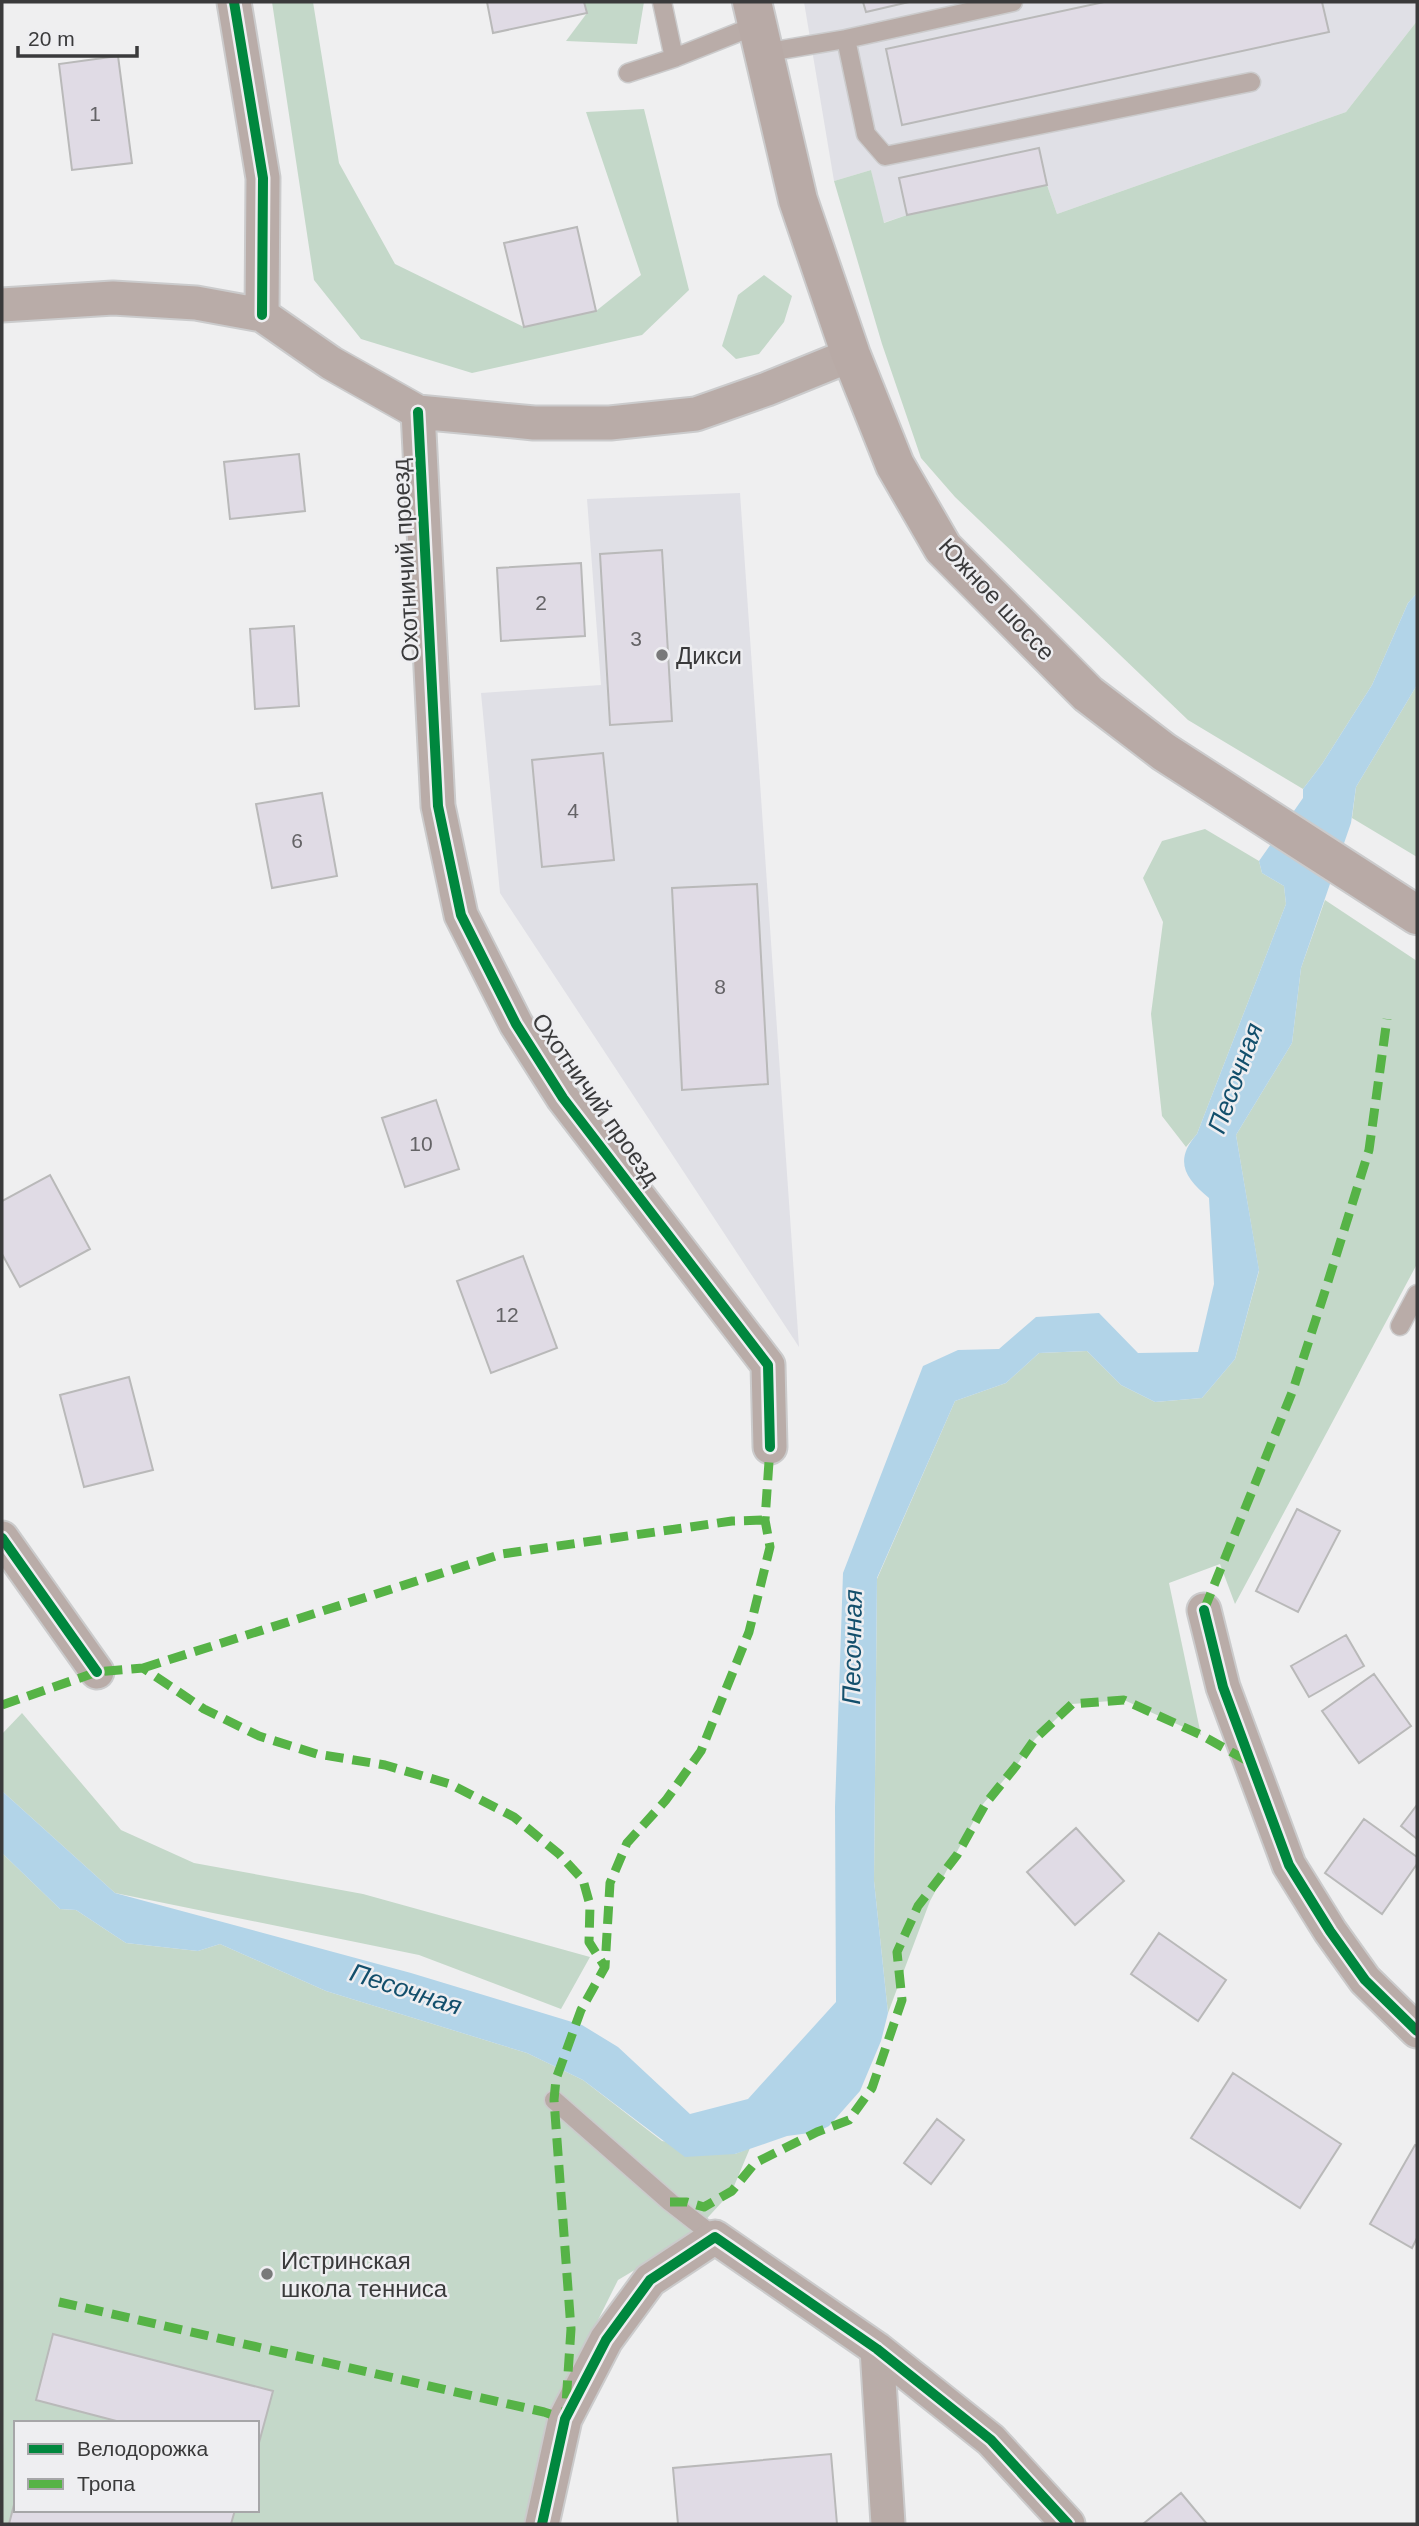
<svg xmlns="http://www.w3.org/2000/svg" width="1419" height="2526" font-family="Helvetica,sans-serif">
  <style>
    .built { fill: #e0e0e6 }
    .green { fill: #c4d8c9; fill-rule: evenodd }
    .water { fill: #b2d4e8 }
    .building { fill: #e0dbe5; stroke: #b9b9b9; stroke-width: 2 }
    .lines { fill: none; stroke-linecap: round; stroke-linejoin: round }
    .lane-casing { stroke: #cbcbcc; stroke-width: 21 }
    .street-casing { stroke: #cbcbcc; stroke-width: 37 }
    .secondary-casing { stroke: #cbcbcc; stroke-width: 42 }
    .lane { stroke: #b9aca8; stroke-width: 18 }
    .street { stroke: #b9aca8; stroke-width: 33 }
    .secondary { stroke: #b8aaa6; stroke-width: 38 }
    .quiet { stroke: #56b346; stroke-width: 9; stroke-dasharray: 18 9; stroke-linecap: butt }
    .cycleway-casing { stroke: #eeeef1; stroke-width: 15 }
    .cycleway { stroke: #00873e; stroke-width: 10 }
    .poi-dot { fill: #79797a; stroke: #eeeef1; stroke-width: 2.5 }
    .labels { text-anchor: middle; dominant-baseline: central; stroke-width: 5; stroke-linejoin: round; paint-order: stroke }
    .number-label { font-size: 21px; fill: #646366 }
    .street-label { font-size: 24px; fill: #3a3a3b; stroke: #eeeef1 }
    .poi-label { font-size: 24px; fill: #3a3a3b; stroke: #eeeef1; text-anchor: start }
    .water-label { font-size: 26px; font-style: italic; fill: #134f6c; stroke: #eeeef1 }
  </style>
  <rect width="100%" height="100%" fill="#efeff0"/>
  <!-- built -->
  <path class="built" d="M804,2H1417V21L1346,112L1057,214L1047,185L907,215L883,223L871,170L834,181Z
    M740,493L799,1347L500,893L481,693L601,685L587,499Z"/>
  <!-- green -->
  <path class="green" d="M272,2H313L339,163L395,264L524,327L596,311L641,275L586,112L644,109L689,290L642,335L472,373L361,339L314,280Z
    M584,2H644L637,44L566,41L587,13Z
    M1417,21V593L1408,603L1372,685L1322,764L1303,789L1188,720L955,497L921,458L882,344L834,181L871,170L884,223L907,215L1047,185L1057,214L1346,112Z
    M764,275L792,296L784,322L759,354L736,359L722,346L738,295Z
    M1417,685V857L1352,818L1356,787Z
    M1205,829L1259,861L1262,873L1284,886L1286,904L1197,1134L1186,1147L1162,1116L1151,1014L1163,922L1143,878L1162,841Z
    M1325,900L1417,961V1264L1235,1604L1220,1564L1169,1583L1201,1735L1124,1700L1072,1704L1035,1739L1016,1766L983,1804L930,1901L888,2013L874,1881L877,1579L955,1401L1006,1383L1039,1353L1087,1351L1121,1385L1155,1402L1202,1398L1235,1359L1259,1271L1236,1135L1292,1043L1301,968Z
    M22,1713L121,1830L194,1863L363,1894L590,1957L561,2009L419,1955L115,1893L2,1791V1734Z
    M2,1853L60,1909L76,1910L126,1943L198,1951L220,1944L326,1991L527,2053L583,2080L662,2141L735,2154L750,2148L732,2191L690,2237L618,2280L588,2340L534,2524H2ZM16,2423H257V2510H16Z"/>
  <!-- water -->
  <path class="water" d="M1417,593V685L1356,787L1351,823L1301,968L1292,1043L1236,1135L1259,1270L1235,1359L1202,1398L1155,1402L1121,1385L1087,1351L1039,1353L1006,1383L955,1401L877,1578L874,1881L888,2013L881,2041L860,2091L829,2126L817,2132L787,2136L735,2154L685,2157L583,2080L527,2053L326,1991L220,1944L198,1951L126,1943L76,1910L60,1909L2,1853V1791L115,1893L411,1973L582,2025L618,2047L690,2114L748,2099L836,2002L835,1807L843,1573L923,1366L958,1350L999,1349L1036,1317L1099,1313L1138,1353L1198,1352L1214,1284L1209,1198C1184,1178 1174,1160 1197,1134L1286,904L1284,886L1262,873L1259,861L1303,798V789L1322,764L1372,685L1408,603Z"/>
  <!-- building -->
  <path class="building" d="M487,2H584L587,13L493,33Z
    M863,2H909L866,12Z
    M1104,2H1322L1329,32L902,125L886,49Z
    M118,56L132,163L72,170L59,64Z
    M1039,148L1047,185L907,215L899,178Z
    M577,227L596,311L524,327L504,243Z
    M299,454L305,511L230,519L224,462Z
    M662,550L672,721L610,725L600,554Z
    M581,563L585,636L501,641L497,568Z
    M294,626L299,706L255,709L250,629Z
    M603,753L614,860L542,867L532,760Z
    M322,793L337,876L272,888L256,804Z
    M757,884L768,1084L682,1090L672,888Z
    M436,1100L459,1169L405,1187L382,1118Z
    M50,1175L90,1249L20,1287L2,1254V1201Z
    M523,1256L557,1348L491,1373L457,1281Z
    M129,1377L153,1470L84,1487L60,1395Z
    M1297,1509L1340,1531L1298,1612L1256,1591Z
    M1346,1635L1364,1666L1309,1697L1291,1666Z
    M1374,1674L1411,1726L1359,1763L1322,1711Z
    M1417,1805V1839L1401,1826Z
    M1364,1819L1417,1857V1864L1382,1914L1325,1873Z
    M1076,1828L1124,1881L1075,1925L1027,1872Z
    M1159,1933L1226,1980L1198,2021L1131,1974Z
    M1233,2073L1341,2144L1300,2208L1191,2138Z
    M937,2119L964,2140L931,2184L904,2163Z
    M1415,2145L1417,2146V2238L1412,2248L1370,2224Z
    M53,2334L273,2391L257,2450V2423H124L36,2400Z
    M831,2454L837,2524H678L673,2468Z
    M1181,2493L1207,2524H1143Z
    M16,2497V2510H235L231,2524H9Z"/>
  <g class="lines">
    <!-- lane casing -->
    <g class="lane-casing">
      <path id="lane" d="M662,2L674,58
        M846,39L1013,2
        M763,53L846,39L866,134L885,156L1251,82
        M628,73L674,58L757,25
        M1400,1326L1417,1294
        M554,2100L670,2202L715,2237"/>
    </g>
    <!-- street casing -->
    <g class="street-casing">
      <path id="street" d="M234,2L263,178L262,315
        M2,305L113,298L196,303L262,315L331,363L418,412L534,423H610L696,414L767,389L851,355
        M418,412L438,806L461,915L516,1024L563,1098L768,1365L770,1447
        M2,1538L97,1672
        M1204,1610L1223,1687L1289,1865L1330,1931L1365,1980L1417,2031
        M877,2349L888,2524
        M542,2524L565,2419L606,2340L650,2280L715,2237L877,2349L991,2440L1068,2524"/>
    </g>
    <!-- secondary casing -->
    <g class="secondary-casing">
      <path id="secondary" d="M752,2L798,200L851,355L895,465L943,548L1088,694L1164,752L1417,915"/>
    </g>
    <!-- lane -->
    <use href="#lane" class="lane"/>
    <!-- street -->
    <use href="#street" class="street"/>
    <!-- secondary -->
    <use href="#secondary" class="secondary"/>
    <!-- quiet -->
    <path class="quiet" d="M1204,1610L1293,1390L1326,1288L1369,1150L1387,1019
      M143,1668L502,1554L732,1521L765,1520
      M2,1705L97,1672L143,1668L204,1709L259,1736L317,1754L385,1765L450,1784L514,1817L559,1854L583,1880L590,1905L589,1942L605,1967
      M670,2202H687L704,2207L732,2191L755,2163L817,2132L849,2120L872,2088L902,2000L897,1952L918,1906L957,1855L986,1803L1016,1766L1035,1739L1072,1704L1124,1700L1201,1735L1251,1763
      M59,2302L544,2412L565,2419L571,2329L554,2100L556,2079L581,2010L605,1967L610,1883L627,1843L666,1800L701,1751L749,1632L770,1547L765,1520L770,1447"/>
    <!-- cycleway casing -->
    <g class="cycleway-casing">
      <path id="cycleway" d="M234,2L263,178L262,315
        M418,412L438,806L461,915L516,1024L563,1098L768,1365L770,1447
        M2,1538L97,1672
        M1204,1610L1223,1687L1289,1865L1330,1931L1365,1980L1417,2031
        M542,2524L565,2419L606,2340L650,2280L715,2237L877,2349L991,2440L1068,2524"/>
    </g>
    <!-- cycleway -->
    <use href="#cycleway" class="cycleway"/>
  </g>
  <!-- markers -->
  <g class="poi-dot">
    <circle cx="662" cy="655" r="7"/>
    <circle cx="267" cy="2274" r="7"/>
  </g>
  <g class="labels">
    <!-- number labels -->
    <g class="number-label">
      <text x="95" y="113">1</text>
      <text x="541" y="602">2</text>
      <text x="636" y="638">3</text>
      <text x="573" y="810">4</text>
      <text x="297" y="840">6</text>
      <text x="720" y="986">8</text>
      <text x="421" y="1143">10</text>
      <text x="507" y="1314">12</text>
    </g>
    <!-- street labels -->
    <g class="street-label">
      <text transform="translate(405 560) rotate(-93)">Охотничий проезд</text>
      <text transform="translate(997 599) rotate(47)">Южное шоссе</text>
      <text transform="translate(596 1099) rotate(55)">Охотничий проезд</text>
    </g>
    <!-- poi labels -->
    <g class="poi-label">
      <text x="676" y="655">Дикси</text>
      <text x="281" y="2260">Истринская<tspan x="281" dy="28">школа тенниса</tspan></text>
    </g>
    <!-- water labels -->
    <g class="water-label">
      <text transform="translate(1235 1078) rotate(-70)">Песочная</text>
      <text transform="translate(852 1647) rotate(-89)">Песочная</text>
      <text transform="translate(406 1989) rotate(18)">Песочная</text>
    </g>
  </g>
  <!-- border -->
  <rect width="1419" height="2526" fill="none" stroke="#3a3a3b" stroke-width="7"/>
  <!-- legend -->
  <rect x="14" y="2421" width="245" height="91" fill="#eeeef1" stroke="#a6a6a8" stroke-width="2"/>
  <rect x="28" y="2444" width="35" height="10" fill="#00873e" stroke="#a6a6a8" stroke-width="2"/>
  <text x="77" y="2456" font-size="21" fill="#3a3a3b">Велодорожка</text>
  <rect x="28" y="2479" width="35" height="10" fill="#56b346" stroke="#a6a6a8" stroke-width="2"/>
  <text x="77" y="2491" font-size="21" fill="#3a3a3b">Тропа</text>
  <!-- scale -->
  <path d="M18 46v10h119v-10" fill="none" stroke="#3a3a3b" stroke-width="3.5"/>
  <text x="28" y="46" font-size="21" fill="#3a3a3b" stroke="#eeeef1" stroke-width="5" paint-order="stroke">20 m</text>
</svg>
